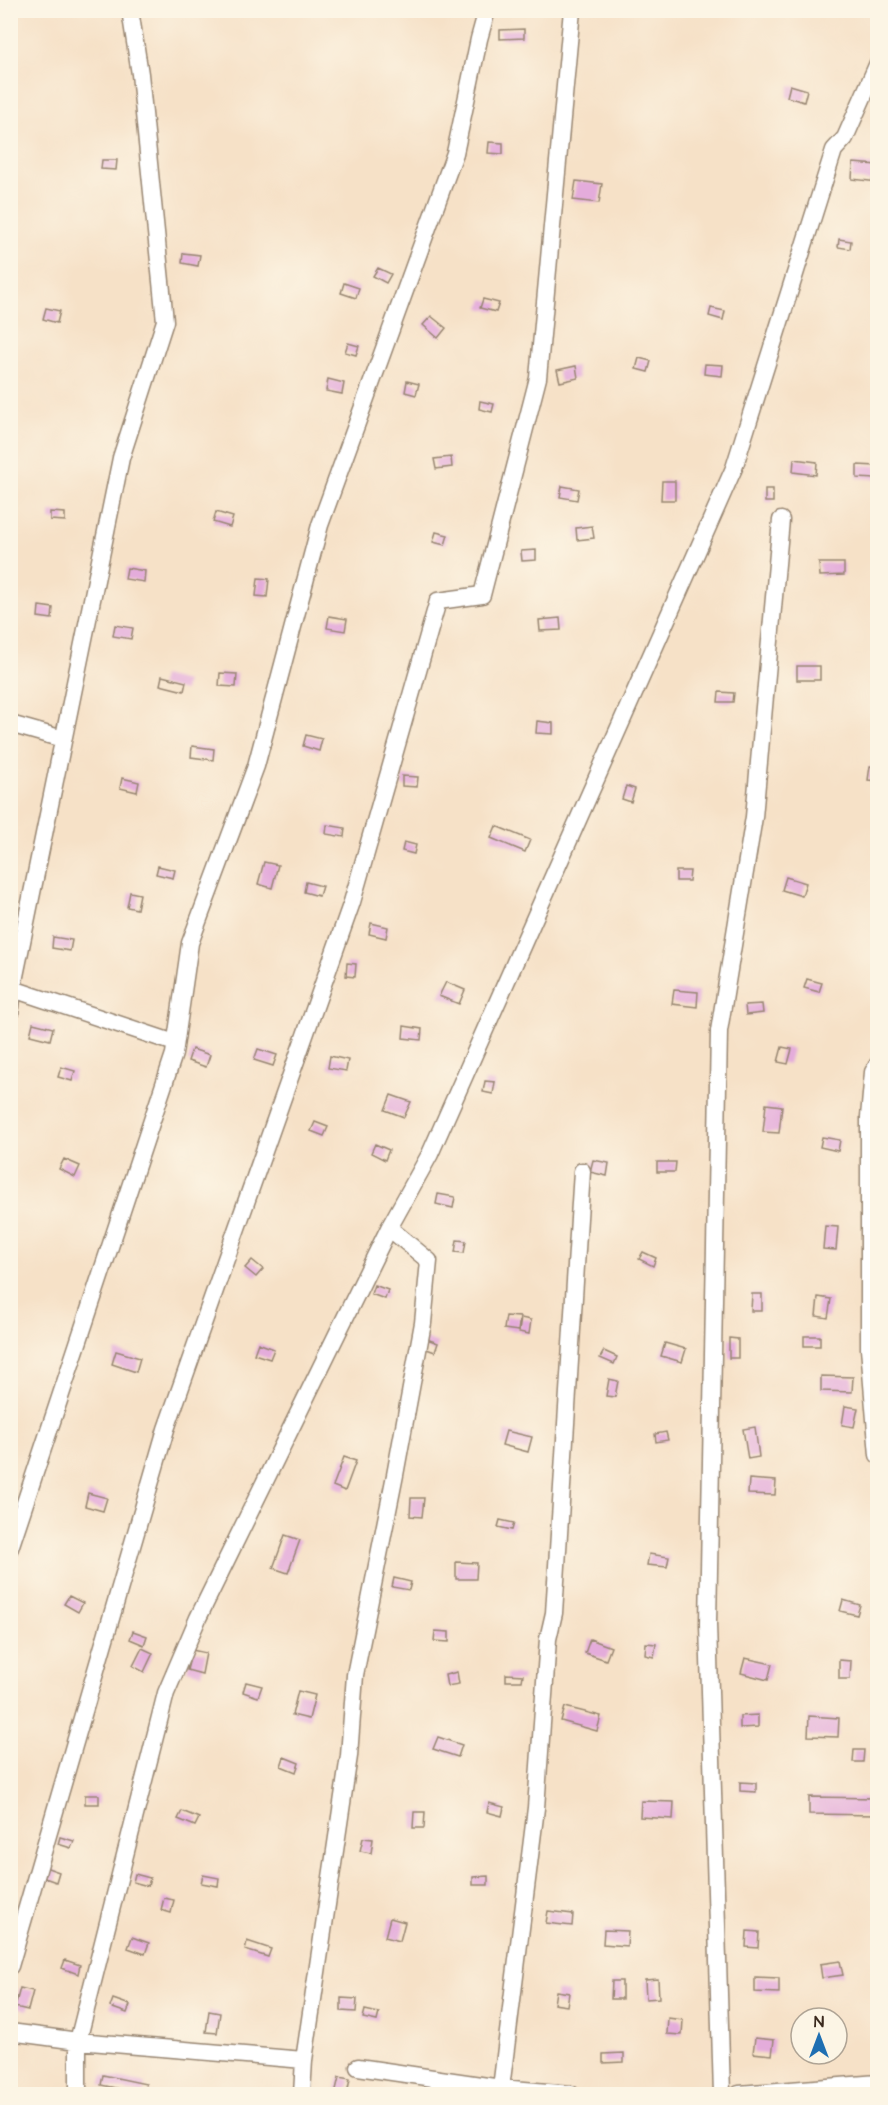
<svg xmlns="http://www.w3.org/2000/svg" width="888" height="2105" font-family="'Architects Daughter',sans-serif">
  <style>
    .building { fill: #e4acdb }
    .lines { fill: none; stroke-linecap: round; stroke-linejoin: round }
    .street-casing { stroke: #988672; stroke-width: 19 }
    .street { stroke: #fff; stroke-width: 16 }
  </style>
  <rect width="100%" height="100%" fill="#fcf5e5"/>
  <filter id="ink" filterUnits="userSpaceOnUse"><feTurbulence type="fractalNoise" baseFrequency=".0167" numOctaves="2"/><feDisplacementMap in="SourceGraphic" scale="12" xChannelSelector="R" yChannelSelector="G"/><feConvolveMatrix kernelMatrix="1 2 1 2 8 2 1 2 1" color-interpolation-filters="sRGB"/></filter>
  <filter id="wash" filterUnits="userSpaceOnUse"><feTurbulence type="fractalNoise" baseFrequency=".008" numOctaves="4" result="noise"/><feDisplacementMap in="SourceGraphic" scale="24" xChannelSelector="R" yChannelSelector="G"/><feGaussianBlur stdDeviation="1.35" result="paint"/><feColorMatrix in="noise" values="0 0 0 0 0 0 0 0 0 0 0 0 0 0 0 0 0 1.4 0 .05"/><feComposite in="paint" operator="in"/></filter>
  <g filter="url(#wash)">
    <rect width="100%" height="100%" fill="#f6e1c7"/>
    <g id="blocks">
      <!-- building -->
      <path class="building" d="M524,29V38L500,39V30Z
        M790,85L807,90L804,102L787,97Z
        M489,142L503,143V154L488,153Z
        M102,160H117L116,170L101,169Z
        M853,163L878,165V182L852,179Z
        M576,181L602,184L599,203L573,200Z
        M839,239L851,241L850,249L838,247Z
        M183,253L200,255L198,266L182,263Z
        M378,268L391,274L386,283L373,276Z
        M344,283L359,288L356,298L341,293Z
        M483,299L499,303L496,312L480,308Z
        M46,308L60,311L57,323L43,319Z
        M711,308L725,311L723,320L709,316Z
        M431,316L446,328L438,338L423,325Z
        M348,343L359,346L356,355L345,352Z
        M639,358L651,361L648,372L636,369Z
        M705,364L723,365L722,376L704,374Z
        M576,366L578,378L560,382L557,370Z
        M328,379L344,383L342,394L326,391Z
        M407,381L419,384L416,395L405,392Z
        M480,401L494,404L492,412L479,409Z
        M451,457L452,467L436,469L434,459Z
        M794,459L817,462L816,475L793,472Z
        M857,465L877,466V479L857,478Z
        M662,481H675V500H661Z
        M562,486L579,489L577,500L560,497Z
        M765,489H773V502H765Z
        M50,512L65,513V521L50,520Z
        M216,512L233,517L230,527L213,522Z
        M592,526L594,538L577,540L576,528Z
        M436,532L448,535L445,545L433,542Z
        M536,550V560L522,561L521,551Z
        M819,563H844V575L820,576Z
        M127,568L145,571L144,582L125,579Z
        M258,578L269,579L267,597L256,596Z
        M39,606L53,608L52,619L38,617Z
        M329,616L347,619L345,631L327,628Z
        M560,618L561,630L540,631L539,620Z
        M115,625L133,628L131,639L113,636Z
        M797,666H820V680H797Z
        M220,673L237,674L236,687L219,686Z
        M162,676L186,682L184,691L160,685Z
        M719,692L734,693L733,702H718Z
        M537,721L553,723V734L536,733Z
        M306,735L322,739L319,751L303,746Z
        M192,746L214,749L213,760L191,757Z
        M870,766L878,767V781L868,780Z
        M402,776L418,777L417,787L402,786Z
        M122,778L139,782L137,792L120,788Z
        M626,786L635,789L631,802L622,799Z
        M327,825L345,828L344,837L326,834Z
        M496,826L530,840L525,852L491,838Z
        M404,842L416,845L414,854L402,851Z
        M264,862L278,865L272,888L258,884Z
        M158,866L175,870L173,878L156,874Z
        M676,871H690L689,881H676Z
        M786,877L806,883L802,896L782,890Z
        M306,882L322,886L319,896L304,892Z
        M130,892L140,894L137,909L127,907Z
        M371,923L388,927L386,938L369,934Z
        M53,937L72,940L70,951L52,948Z
        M347,963L356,964L355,977L346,976Z
        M807,979L822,983L819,992L804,988Z
        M446,982L465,990L459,1004L439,996Z
        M674,990L698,992L697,1007L672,1004Z
        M762,1004L763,1013L746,1015L745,1005Z
        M33,1023L53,1028L50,1040L30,1035Z
        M404,1026L422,1029L421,1040L403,1038Z
        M782,1047L792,1049L788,1064L778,1062Z
        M192,1049L210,1055L206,1067L188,1061Z
        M258,1049L277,1055L273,1066L254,1060Z
        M330,1056L348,1060L346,1071L328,1068Z
        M61,1067L75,1071L72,1081L58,1077Z
        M485,1081L495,1082L493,1094L483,1092Z
        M391,1095L411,1102L404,1117L385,1110Z
        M766,1104L782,1106L779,1133L763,1132Z
        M315,1122L328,1127L324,1136L311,1131Z
        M822,1137L840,1140L838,1151L820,1147Z
        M375,1144L389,1150L385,1160L371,1153Z
        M64,1159L80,1166L75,1177L59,1169Z
        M593,1160L609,1163L607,1176L590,1172Z
        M657,1162H676L675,1172H657Z
        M438,1194L455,1197L453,1208L436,1204Z
        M825,1226L838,1227L836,1250L823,1249Z
        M457,1240L466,1241L464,1253L455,1252Z
        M643,1252L656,1258L653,1266L639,1259Z
        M252,1260L263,1269L256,1277L245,1268Z
        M374,1285L388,1290L385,1299L371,1294Z
        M752,1294H762V1311H751Z
        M818,1297L831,1299L828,1318L816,1316Z
        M506,1316L520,1317L518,1331L504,1329Z
        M521,1318L531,1320L529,1334L519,1332Z
        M804,1336H820V1346H804Z
        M424,1338L438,1343L435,1352L421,1347Z
        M729,1338L738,1339V1358H729Z
        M258,1343L274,1349L270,1359L254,1354Z
        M665,1343L686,1349L682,1362L661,1356Z
        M116,1351L140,1358L136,1372L112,1364Z
        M604,1351L617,1357L614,1364L600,1358Z
        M821,1376L853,1377L852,1392L821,1391Z
        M609,1379L618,1381L615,1397L606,1396Z
        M845,1406L858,1408L854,1427L842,1425Z
        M755,1427L759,1457L748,1459L743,1429Z
        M506,1431L532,1437L528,1452L502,1445Z
        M666,1432L668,1440L656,1442L655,1434Z
        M344,1457L356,1461L345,1491L333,1486Z
        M749,1479L776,1481L775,1495L748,1494Z
        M88,1493L107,1498L103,1511L85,1506Z
        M411,1498H424L422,1517L410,1516Z
        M500,1520L514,1523L512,1530L498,1527Z
        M285,1535L300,1540L288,1573L273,1568Z
        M649,1554L669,1557L667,1567L647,1565Z
        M456,1562L477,1563L476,1579H456Z
        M394,1578L411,1582L409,1590L392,1587Z
        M69,1596L83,1603L78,1612L64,1604Z
        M843,1600L860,1605L857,1615L840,1611Z
        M133,1631L147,1636L144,1645L130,1639Z
        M435,1631L449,1632V1642L434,1641Z
        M590,1639L611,1647L606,1660L585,1653Z
        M646,1643L656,1644L654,1657L645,1655Z
        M142,1648L153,1653L144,1672L133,1666Z
        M192,1650L206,1653L202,1674L187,1670Z
        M745,1658L772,1664L768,1680L741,1673Z
        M839,1660L851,1661L850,1679H839Z
        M457,1672L459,1684L447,1686L445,1675Z
        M506,1674L523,1675L522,1681H506Z
        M246,1682L262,1686L258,1697L243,1692Z
        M298,1691L315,1695L309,1719L292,1715Z
        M565,1707L601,1716L597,1731L561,1721Z
        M758,1715V1727L740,1728V1716Z
        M809,1716L839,1718L838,1737L808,1736Z
        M438,1737L462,1745L458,1757L433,1749Z
        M854,1750H864L863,1762H853Z
        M284,1757L299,1763L296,1772L281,1766Z
        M740,1782L756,1783V1792L740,1791Z
        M85,1795H99V1804H85Z
        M809,1797L878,1798V1815L809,1814Z
        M641,1801L674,1802L673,1819L640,1817Z
        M489,1803L504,1807L502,1816L487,1812Z
        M182,1811L199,1818L195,1826L178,1819Z
        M414,1812H425L424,1828H413Z
        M60,1837L74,1841L71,1848L58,1844Z
        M363,1838L373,1839L371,1853L360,1851Z
        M45,1867L59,1872L56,1882L42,1877Z
        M135,1874L150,1878L148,1886L133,1882Z
        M203,1875L219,1878L218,1886L201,1883Z
        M488,1876V1885H473V1877Z
        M164,1898L174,1900L171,1913L161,1910Z
        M548,1911L573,1914L572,1926L546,1923Z
        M390,1918L405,1922L400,1941L385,1937Z
        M604,1930L628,1931L627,1946L603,1944Z
        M747,1931L759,1932L758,1948L746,1947Z
        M132,1937L149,1943L145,1954L128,1948Z
        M247,1941L271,1949L268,1957L245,1950Z
        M65,1960L80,1965L78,1974L62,1968Z
        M840,1961L843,1975L822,1978L820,1964Z
        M755,1977L779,1978V1993L755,1992Z
        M658,1979L659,1998L646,1999L645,1980Z
        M612,1981H622V1999H611Z
        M20,1988L33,1991L28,2010L15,2007Z
        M556,1991L569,1993L567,2006L554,2004Z
        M341,1998L357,1999L356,2012L341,2011Z
        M113,1999L130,2005L127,2013L110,2007Z
        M365,2010L379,2013L377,2021L363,2018Z
        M209,2011L220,2013L217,2033L206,2032Z
        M668,2018L683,2020L682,2035L667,2034Z
        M755,2038L774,2040L772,2055L753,2053Z
        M624,2053V2062L603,2063V2054Z
        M103,2075L146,2084L144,2094L101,2085Z
        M339,2077L350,2079L347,2094H335Z"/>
    </g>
  </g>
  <g filter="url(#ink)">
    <use href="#blocks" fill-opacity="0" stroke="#988672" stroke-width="1.5"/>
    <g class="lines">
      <!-- street casing -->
      <g class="street-casing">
        <path id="street" d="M10,724L63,739
          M10,988L175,1043
          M10,1014L15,976L121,458L165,321L140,74L130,10
          M878,1064L873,1072L869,1117V1348L878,1455
          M10,1548L174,1054L190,943L256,766L320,525L455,153L479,39L487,10
          M10,1966L166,1429L352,902L438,601L482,595L538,378L572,10
          M10,2032L78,2041L304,2060
          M358,2067L501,2088L571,2094
          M78,2094V2041L166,1693L198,1618L389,1228L430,1154L734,468L834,150L845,138L878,63
          M302,2094L304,2060L349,1756L355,1675L395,1475L423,1323L429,1261L389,1228
          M502,2094L501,2088L536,1808L548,1639L554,1613L582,1171
          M722,2094L708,1624L719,1031L754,817L781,520
          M739,2094L878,2083"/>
      </g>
      <!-- street -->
      <use href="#street" class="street"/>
    </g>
  </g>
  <!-- margin -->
  <rect width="888" height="2105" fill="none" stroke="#fcf5e5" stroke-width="36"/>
  <!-- north arrow -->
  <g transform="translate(819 2036)"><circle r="28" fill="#fcf5e5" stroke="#afa495" stroke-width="1.5"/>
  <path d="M0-4.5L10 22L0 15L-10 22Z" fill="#1f6fb2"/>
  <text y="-9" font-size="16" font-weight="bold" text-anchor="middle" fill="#3b2a1e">N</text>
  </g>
</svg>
